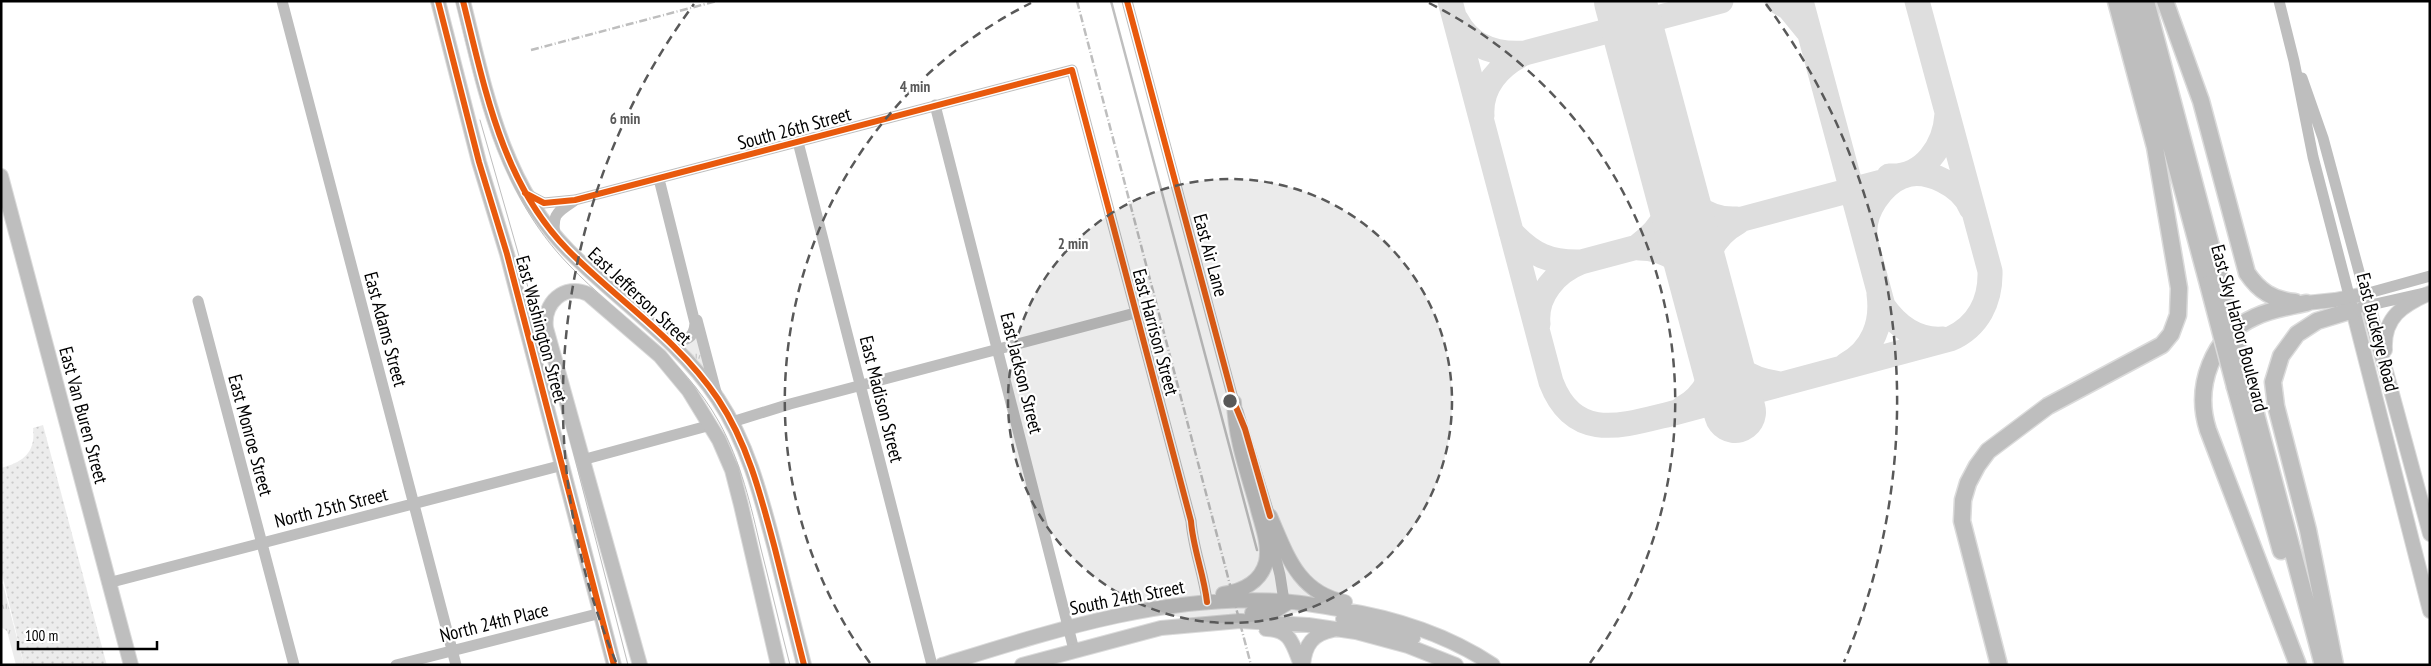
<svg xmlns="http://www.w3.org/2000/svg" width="2431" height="666" font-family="'PT Sans Narrow',sans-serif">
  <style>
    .grass { fill: url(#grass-tufts) }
    .park { fill: url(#park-dots) }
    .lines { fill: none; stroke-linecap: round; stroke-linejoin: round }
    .stream { stroke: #bfbfbf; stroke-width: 2.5 }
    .taxiway { stroke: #dedede; stroke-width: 25 }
    .runway { stroke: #dedede; stroke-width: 62 }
    .major-casing { stroke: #dbdbdb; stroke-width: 16 }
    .highway-casing { stroke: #dbdbdb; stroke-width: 19 }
    .minor { stroke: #bebebe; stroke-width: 11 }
    .major { stroke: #bebebe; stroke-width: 14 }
    .highway { stroke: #bebebe; stroke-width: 16 }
    .tram { stroke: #bebebe; stroke-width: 1 }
    .rail { stroke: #bebebe; stroke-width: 2.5; stroke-dasharray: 8 2.5 1 2.5; stroke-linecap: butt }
    .highway-bridge-casing { stroke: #dbdbdb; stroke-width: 19; stroke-linecap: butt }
    .highway-bridge { stroke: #bebebe; stroke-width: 16 }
    .cycleway-casing { stroke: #fff; stroke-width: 9 }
    .cycleway { stroke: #e8590c; stroke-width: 6 }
    .ring { fill: none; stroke: #595959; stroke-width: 2.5; stroke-dasharray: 9 6 }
    .labels { text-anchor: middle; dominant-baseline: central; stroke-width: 4.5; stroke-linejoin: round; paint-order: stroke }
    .street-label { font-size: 19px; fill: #000; stroke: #fff }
    .centre { fill: #595959; stroke: #fff; stroke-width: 2.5 }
    .ring-label { font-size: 15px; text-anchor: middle; font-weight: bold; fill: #595959; stroke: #fff; stroke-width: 4.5; stroke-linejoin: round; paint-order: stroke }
  </style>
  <defs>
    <pattern id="grass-tufts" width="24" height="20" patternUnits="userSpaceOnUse" patternTransform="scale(1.25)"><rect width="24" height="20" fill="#ececec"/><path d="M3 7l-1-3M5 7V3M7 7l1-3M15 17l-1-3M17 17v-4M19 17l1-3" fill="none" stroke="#c9c9c9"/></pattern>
    <pattern id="park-dots" width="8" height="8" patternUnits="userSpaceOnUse" patternTransform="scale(1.25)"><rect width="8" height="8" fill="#ececec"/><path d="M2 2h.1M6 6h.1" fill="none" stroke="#c9c9c9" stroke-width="1.8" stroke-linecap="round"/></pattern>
  </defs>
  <rect width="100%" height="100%" fill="#fff"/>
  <!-- grass -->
  <path class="grass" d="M698,336L706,371L685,346Z
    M1,584H3L24,665H16L7,631L1,627Z"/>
  <!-- park -->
  <path class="park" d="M43,425L106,662L107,665H24L1,570V468C23,462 36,453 33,428Z"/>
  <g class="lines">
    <!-- stream -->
    <path class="stream" d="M1111,1L1257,550"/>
    <!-- taxiway -->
    <path class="taxiway" d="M1450,1L1551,382C1574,442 1621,426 1670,414L1950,339C1978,327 1991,301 1990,271L1917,1
      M1777,1L1789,8L1807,30
      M1801,1L1883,306C1897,326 1917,341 1943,339
      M1457,21C1471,48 1497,55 1525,53
      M1482,116C1480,87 1499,65 1525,53L1721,1
      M1671,171C1684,199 1703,221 1737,219
      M1889,176C1924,178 1945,146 1947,114
      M1511,232C1532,255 1550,263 1581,262
      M1865,235C1863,212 1881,185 1903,176C1927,167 1962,186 1971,208
      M1638,246C1667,225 1672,206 1671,171
      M1639,248C1669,248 1690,267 1703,292
      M1703,292C1701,262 1711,237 1738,222
      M1538,324C1535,295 1556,272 1581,262L1904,176
      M1715,334C1729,366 1745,379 1780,384
      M1846,365C1873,350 1883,323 1879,294
      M1683,408C1712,392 1718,362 1714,331"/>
    <!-- runway -->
    <path class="runway" d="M1625,1L1735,412"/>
    <!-- major casing -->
    <g class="major-casing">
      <path id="major" d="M438,1L479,162L507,254L614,665
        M463,1C485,89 502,183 568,250C617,300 678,339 718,399C748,444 761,496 775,549C785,588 794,626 804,665
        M1,176L131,665
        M2306,303L2335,300L2365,294L2430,534
        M2353,310L2430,611
        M2385,350C2383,317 2403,305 2430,293
        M1270,516C1287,555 1298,593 1345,602
        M1223,594C1242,591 1261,582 1266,562C1270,544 1261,523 1257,506C1247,471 1235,437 1234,402
        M1252,613L1273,612L1289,602
        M1343,619L1413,638
        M1266,629C1291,629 1293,645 1301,665
        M640,665L546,328C543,303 564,283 588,294L660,356L689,391L719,440L732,470L741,505L778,665
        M942,665C1052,631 1164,594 1281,601C1300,602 1319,606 1338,609C1392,617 1446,634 1493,665
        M1022,665L1161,628L1240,621L1308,625L1356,632L1408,646L1456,665
        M1303,665C1305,644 1313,634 1333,630"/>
    </g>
    <!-- highway casing -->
    <g class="highway-casing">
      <path id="highway" d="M2132,1L2208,284
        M2146,1L2220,280
        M2165,1L2201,101L2247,273C2259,291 2273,300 2295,302
        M2248,384L2323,665
        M2235,387L2281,551
        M1999,665L1962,521L1963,500L1968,483L1977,466L1988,451L2048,406L2162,345L2171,334L2178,315L2179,288L2155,147L2116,1
        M2298,665L2208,430C2194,387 2212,336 2255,317C2271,309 2289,307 2306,303
        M2335,665L2308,530L2276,406L2273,382L2281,356L2297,334L2317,321L2353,310"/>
    </g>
    <!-- minor -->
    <path class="minor" d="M282,1L456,665
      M1127,1L1236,410
      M2279,1L2294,61L2313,157L2351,303
      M2302,78L2323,138L2365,294L2430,276
      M935,105L1074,650
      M798,142L932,665
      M659,179L695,323C694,343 680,342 665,337
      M527,194L544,203L575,200L1072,70L1191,521C1193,549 1204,574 1207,602
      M555,237C552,214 556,213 574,201
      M198,301L294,665
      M2362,307L2424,293
      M697,320L717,396
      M1238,411L1272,523
      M732,422L790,404L1135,313
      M582,460L711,425
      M1269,532L1280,575L1284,601
      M108,583L563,465
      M396,665L601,613"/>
    <!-- major -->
    <use href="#major" class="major"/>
    <!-- highway -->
    <use href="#highway" class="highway"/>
    <!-- tram -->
    <path class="tram" d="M456,1C481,97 498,192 569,265C620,318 683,357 719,422C741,462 751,506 761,549C771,588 780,626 790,665
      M480,120L556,385L628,665"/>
    <!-- rail -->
    <path class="rail" d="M1077,1L1251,665
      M531,50L717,1"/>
    <!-- highway-bridge casing -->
    <g class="highway-bridge-casing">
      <path id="highway-bridge" d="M2220,280L2248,384
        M2208,284L2235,387"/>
    </g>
    <!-- highway-bridge -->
    <use href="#highway-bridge" class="highway-bridge"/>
    <!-- cycleway casing -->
    <g class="cycleway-casing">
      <path id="cycleway" d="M438,1L479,162L507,254L614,665
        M463,1C485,89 502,183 568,250C617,300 678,339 718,399C748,444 761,496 775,549C785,588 794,626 804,665
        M1127,1L1234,402L1245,429L1270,516
        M525,193L544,203L575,200L1072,70L1191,521C1193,549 1204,574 1207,602"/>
    </g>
    <!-- cycleway -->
    <use href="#cycleway" class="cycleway"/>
  </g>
  <!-- distance rings -->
  <circle cx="1230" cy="401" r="222" fill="#595959" fill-opacity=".12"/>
  <g class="ring">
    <circle cx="1230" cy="401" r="222"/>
    <path d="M870 663A445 445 0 0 1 1031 3M1429 3A445 445 0 0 1 1590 663"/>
    <path d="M616 662A667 667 0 0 1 694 4M1766 4A667 667 0 0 1 1844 662"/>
  </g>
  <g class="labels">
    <!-- street labels -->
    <g class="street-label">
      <text transform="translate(794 128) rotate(-15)">South 26th Street</text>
      <text transform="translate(1211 255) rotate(75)">East Air Lane</text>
      <text transform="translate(640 296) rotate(43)">East Jefferson Street</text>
      <text transform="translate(2240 328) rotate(75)">East Sky Harbor Boulevard</text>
      <text transform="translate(386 329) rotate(75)">East Adams Street</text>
      <text transform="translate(542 329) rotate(75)">East Washington Street</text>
      <text transform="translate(1156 332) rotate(75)">East Harrison Street</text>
      <text transform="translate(2378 332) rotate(76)">East Buckeye Road</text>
      <text transform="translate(1022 373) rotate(76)">East Jackson Street</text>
      <text transform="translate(882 399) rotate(76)">East Madison Street</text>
      <text transform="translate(84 415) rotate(75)">East Van Buren Street</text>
      <text transform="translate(251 435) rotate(75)">East Monroe Street</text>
      <text transform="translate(331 507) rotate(-14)">North 25th Street</text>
      <text transform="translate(1127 597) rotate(-11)">South 24th Street</text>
      <text transform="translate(494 622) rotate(-14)">North 24th Place</text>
    </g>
  </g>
  <circle cx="1230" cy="401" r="8" class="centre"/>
  <g class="ring-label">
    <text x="915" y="92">4 min</text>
    <text x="625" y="124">6 min</text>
    <text x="1073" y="249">2 min</text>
  </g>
  <!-- border -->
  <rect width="2431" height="666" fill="none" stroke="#000000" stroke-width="5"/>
  <!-- scale -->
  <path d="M18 641v8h139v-8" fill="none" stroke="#000000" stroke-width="2.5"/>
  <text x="25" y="641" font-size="15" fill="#000000" stroke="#ffffff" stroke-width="4" paint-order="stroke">100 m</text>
</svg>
